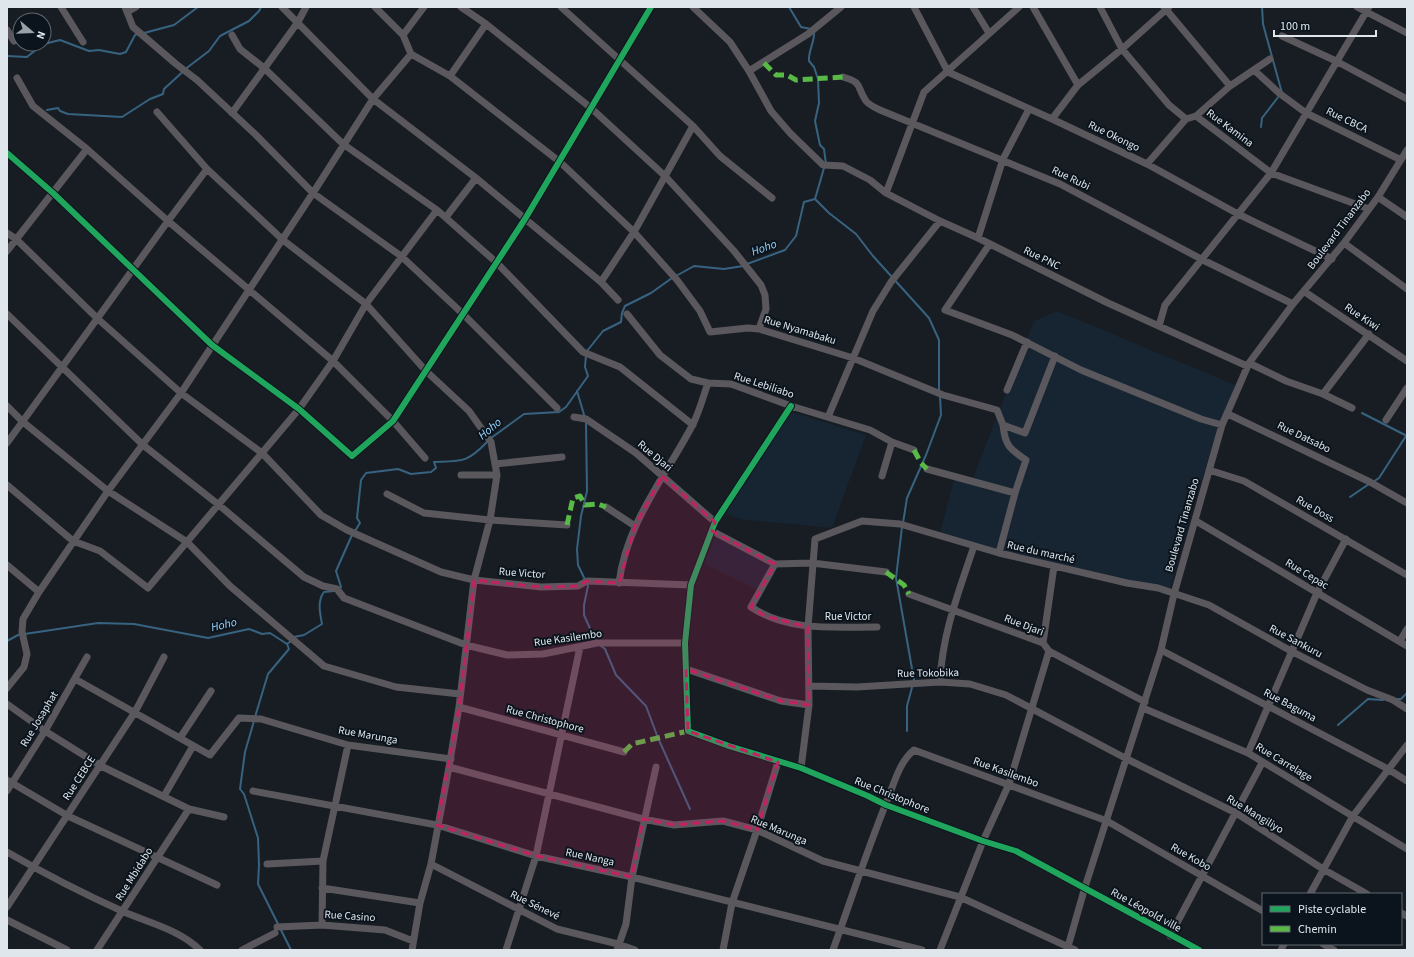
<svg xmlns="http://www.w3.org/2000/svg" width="1414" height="957" font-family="'Source Sans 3',sans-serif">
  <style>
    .built { fill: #172431 }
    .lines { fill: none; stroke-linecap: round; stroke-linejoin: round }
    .stream { stroke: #376380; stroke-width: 2 }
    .minor { stroke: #5a585d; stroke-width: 7 }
    .quiet { stroke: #58b947; stroke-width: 5; stroke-dasharray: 10 5; stroke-linecap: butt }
    .cycleway-casing { stroke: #0b141d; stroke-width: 8 }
    .cycleway { stroke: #20a55d; stroke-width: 6 }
    .marked { fill: #c32262; fill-opacity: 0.2; stroke: #c32262; stroke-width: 3; stroke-dasharray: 8 5; stroke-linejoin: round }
    .labels { text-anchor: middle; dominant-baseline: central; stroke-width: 4; stroke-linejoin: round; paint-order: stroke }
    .street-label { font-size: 11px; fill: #dfe6ec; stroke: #0b141d }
    .water-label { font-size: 12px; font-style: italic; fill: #98d2f9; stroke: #0b141d }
  </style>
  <rect width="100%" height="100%" fill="#181d23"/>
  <!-- built -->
  <path class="built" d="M1057,311L1235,385L1198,490L1170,589L939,536L954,480L971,483L1034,321Z
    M789,411L866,435L832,528L739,519L726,513Z
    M715,537L773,566L760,591L704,564Z"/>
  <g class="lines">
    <!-- stream -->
    <path class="stream" d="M252,7H253
      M789,7L801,27L811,29
      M1262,7L1263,24L1282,93
      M814,31C815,42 808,51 809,61L814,67L818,79L819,103L815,121L820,145L824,149L826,164
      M144,33L174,25L198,7
      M44,44L60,40L89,51L99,50L120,54L126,52L135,35L138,34
      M7,56L27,57L43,44
      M47,110L58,108L60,111L68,114L122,117L150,99L163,94L164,89L188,67L209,51L220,36L249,21L259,11L261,7
      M1261,127L1262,118L1279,96
      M815,199L829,213L856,234L873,256L929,318L939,340V392
      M815,199L824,168
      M747,264L785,250L796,236L804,202L815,199
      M676,276L694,266L724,269L743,266
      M587,351L603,331L621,322L622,313L625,306L651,293L672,278
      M577,391L585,418
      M1362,413L1407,436
      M586,422L587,491L581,516L577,549L578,565L588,586L584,605V615L596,642
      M491,438L524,414L559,412L566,407L588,376L585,367L586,355
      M1373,482L1379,478L1406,436
      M1350,497L1369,484
      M903,523L907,498L926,455L941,415L940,396
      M902,527L896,578L914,680L907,706V731
      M355,531L360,523L357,518L361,480L366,473L398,469L411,474L431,472L436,468L434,462C463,461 467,463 488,441
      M339,589L341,587L336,571L352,535
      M294,637L304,635L322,624C320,613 317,601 324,592L334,591
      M7,641L18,635L98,623L134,624L208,638L249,629L262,634L270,633L287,644
      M287,644L291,641
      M601,646L605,649L616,675L646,706L658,738L690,809
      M1396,699H1401L1407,693
      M255,717L268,674L289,649L287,644
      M254,721L245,752L240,789L244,794L258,838L259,865L258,884L278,924
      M1338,725L1368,699L1383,700
      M280,928L291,950"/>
    <!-- minor -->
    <path class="minor" d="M61,7L83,42
      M125,7L133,27L176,64L197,80L256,135L313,193L401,256L463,314L557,408
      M282,7L373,99L476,178L601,282L618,300
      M375,7L403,35L411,54L450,76L560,162L634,232L677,280L700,311L710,332L748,328L759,329L853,358L943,395L997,410L1003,425L1025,433L1055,356
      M461,7L486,24L591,108L665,176L734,251L761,285L765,295L766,309L759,329
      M561,7L693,126L720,156L772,198
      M693,7L730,42L749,71L771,111L790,133L823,165L843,166L870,180L886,193L940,221L978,238L1108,303L1247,366
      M914,7L948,72L1052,119L1147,164L1238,214L1332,259
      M973,7L989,33
      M1033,7L1078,85
      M1100,7L1122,49L1169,105L1186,119L1196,116L1271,173L1369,209
      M1164,7L1230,86
      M1357,7L1407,33
      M127,12L136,7
      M7,30L14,41
      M232,35L240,49L264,68L343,144L437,210L497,263L583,352L620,367L693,425
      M403,35L424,7
      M1282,36L1336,61L1407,99
      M1254,70L1279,93L1306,113L1401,160
      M749,71L808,34L841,7
      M450,76L486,24
      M843,77C864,83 856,87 866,101C869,105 876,108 880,110L1060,184L1203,260L1293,304
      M17,78L33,106L87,149L168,221L333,361L393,421L425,458
      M157,112L207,169L283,240L366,304L426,371L469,411L491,442L497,475L490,520L474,580L459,707L449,767L431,864L420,903L412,950
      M232,113L298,22L306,7
      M1196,116L1230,86L1270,59
      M1052,119L1078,85L1122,49L1169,7
      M7,153L53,193L212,345L299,409L352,456L393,421L525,219L651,7
      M1147,164L1186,119
      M886,193L924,92L1019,7
      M1378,197L1407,217
      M446,217L476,178
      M7,233L16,239L98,319L181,393L262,453L321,515L347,530L441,572L474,580L541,587L578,586L587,581L691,585
      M978,238L1003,159L1029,109
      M1344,243L1407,289
      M989,245L945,310L1012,335L1081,370L1201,419L1222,425
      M7,251L87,149
      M601,282L634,232L693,126
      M1305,292L1407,361
      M7,314L143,445L219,505L304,577L323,586L337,589L344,598L466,645L507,655L543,654L597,643H685
      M627,314L660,355L691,379L708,383L731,384L791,406L870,430L892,442L914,450
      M1159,326L1165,305L1271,173L1369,7
      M1249,363L1286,381L1323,394L1352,408
      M1007,390L1027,342
      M1323,394L1369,334
      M7,406L23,422L108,491L187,542L230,586L324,666L396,687L460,694
      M791,406L715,522L691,585L685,643L688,731L729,746L801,768L868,796L886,805L983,841L1016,851L1199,950
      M1228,414L1370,482L1407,503
      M574,417L586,419L636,453L715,522
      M828,417L873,311L891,282L940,221
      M1386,420L1407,388
      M7,443L168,221L207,169
      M495,464L562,457
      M927,469L1015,493
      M1209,470L1244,481L1407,575
      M461,475H497
      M882,476L892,442
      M7,485L73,541L100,551L148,588L299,409L333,361L366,304L437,210
      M387,494L424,513L490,520L567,525
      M606,507L635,526
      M1196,521L1407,646
      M712,531L775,564L812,563L886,572
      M999,553L1015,493L1026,460C1010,449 1005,446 1003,425
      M775,564L751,607C788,632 835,627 877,627
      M7,565L39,592
      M619,583C626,524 665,477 692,426C699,413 703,397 708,383
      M909,594L1043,643L1049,651L1145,702
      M1400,641L1407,629
      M1043,643L1054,566
      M1161,650L1388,769L1407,781
      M686,669L781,701L809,705
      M75,679L210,755L239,718L261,719L348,745L451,759
      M940,682C942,634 959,591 974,546
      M809,686L857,687L940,682L970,684L1006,695L1127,759L1236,813L1323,869L1367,894
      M7,688L24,667L27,654L22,632L23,619L39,592L108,491L181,393L313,193L373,99L411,54
      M7,704L45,731L101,766L189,809L224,817
      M459,707L624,752
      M1143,708L1248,753L1407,849
      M180,738L211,691
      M1248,753L1317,593L1346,539
      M449,767L643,819L674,825L723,821L757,830L823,861L960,897L1075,950
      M801,768L809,705L808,627L815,539L862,521L900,524L999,553L1127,583L1158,588L1209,605L1291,651L1367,690L1393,700L1407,709
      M7,780L68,816L217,885
      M7,791L45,731L87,657
      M253,791L437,825L536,856L632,877L922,950
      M164,796L193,746
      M7,852C45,874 84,894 124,912C150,923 180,930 200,950
      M267,864L323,861
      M431,864L557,929L618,944L635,950
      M322,888L420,903
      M1310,894L1353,816L1407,745
      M7,907L135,712L164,657
      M1401,913L1407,916
      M7,920L67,950
      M322,925L323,861L348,745
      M277,927L322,925L385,930L413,941
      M1170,936L1262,763
      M1323,944L1334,950
      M97,950L189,809
      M242,950L275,933
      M506,950L536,856L580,647
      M617,950L626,924L632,877L656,767
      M723,950L732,903L757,830L778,762
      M833,950C851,900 867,850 887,801C894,784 899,762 914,750L1107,821L1263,911
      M940,950L983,841L1009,784L1049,651
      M1067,950L1085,887L1161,650L1174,594L1222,425L1249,363L1293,304L1344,243L1378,197L1407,150
      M1281,950L1284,944"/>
    <!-- quiet -->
    <path class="quiet" d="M764,63L776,75H787L796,80L843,77
      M914,450L921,463L927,469
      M567,525L573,498L580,496L585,505L598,504L606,507
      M886,572L904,585L909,594
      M624,752L632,744L688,731"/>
    <!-- cycleway casing -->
    <g class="cycleway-casing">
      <path id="cycleway" d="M7,153L53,193L212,345L299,409L352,456L393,421L525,219L651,7
        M791,406L715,522L691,585L685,643L688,731L729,746L801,768L868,796L886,805L983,841L1016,851L1199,950"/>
    </g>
    <!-- cycleway -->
    <use href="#cycleway" class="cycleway"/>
  </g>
  <!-- marked area -->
  <path class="marked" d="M662,476L715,522L712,531L775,564L751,607L765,616L808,627L809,705L781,701L686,669L688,731L778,762L757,830L723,821L674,825L643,819L632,877L536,856L437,825L459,707L474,580L541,587L578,586L587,581L619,583L635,526Z"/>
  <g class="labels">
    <!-- street labels -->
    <g class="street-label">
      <text transform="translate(1347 120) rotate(26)">Rue CBCA</text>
      <text transform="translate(1230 128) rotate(37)">Rue Kamina</text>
      <text transform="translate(1114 136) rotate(26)">Rue Okongo</text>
      <text transform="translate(1071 178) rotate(26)">Rue Rubi</text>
      <text transform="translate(1339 229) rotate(-53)">Boulevard Tinanzabo</text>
      <text transform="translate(1042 258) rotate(26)">Rue PNC</text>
      <text transform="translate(1362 317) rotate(34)">Rue Kiwi</text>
      <text transform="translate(800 330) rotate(17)">Rue Nyamabaku</text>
      <text transform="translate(764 385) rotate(18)">Rue Lebiliabo</text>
      <text transform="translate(1304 437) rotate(26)">Rue Datsabo</text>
      <text transform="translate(655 456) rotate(40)">Rue Djari</text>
      <text transform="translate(1315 509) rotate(30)">Rue Doss</text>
      <text transform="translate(1182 525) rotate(-74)">Boulevard Tinanzabo</text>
      <text transform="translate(1041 552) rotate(13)">Rue du marché</text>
      <text transform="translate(522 573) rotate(4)">Rue Victor</text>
      <text transform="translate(1307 574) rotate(31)">Rue Cepac</text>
      <text x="848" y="616">Rue Victor</text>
      <text transform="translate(1024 625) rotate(21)">Rue Djari</text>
      <text transform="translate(568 638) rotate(-8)">Rue Kasilembo</text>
      <text transform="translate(1296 641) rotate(28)">Rue Sankuru</text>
      <text transform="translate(928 673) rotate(-1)">Rue Tokobika</text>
      <text transform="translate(1290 705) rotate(28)">Rue Baguma</text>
      <text transform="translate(39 719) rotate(-59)">Rue Josaphat</text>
      <text transform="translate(545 719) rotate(15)">Rue Christophore</text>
      <text transform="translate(368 735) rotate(10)">Rue Marunga</text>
      <text transform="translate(1284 762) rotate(31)">Rue Carrelage</text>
      <text transform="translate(1006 772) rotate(20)">Rue Kasilembo</text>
      <text transform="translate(79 778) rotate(-57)">Rue CEBCE</text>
      <text transform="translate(892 795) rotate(22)">Rue Christophore</text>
      <text transform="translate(1255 814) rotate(31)">Rue Mangiliyo</text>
      <text transform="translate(779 830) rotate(23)">Rue Marunga</text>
      <text transform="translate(590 857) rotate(12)">Rue Nanga</text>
      <text transform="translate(1191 857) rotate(30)">Rue Kobo</text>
      <text transform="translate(134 874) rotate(-58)">Rue Mbidabo</text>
      <text transform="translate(535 905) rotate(26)">Rue Sénevé</text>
      <text transform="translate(1146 910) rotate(29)">Rue Léopold ville</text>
      <text transform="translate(350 916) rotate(4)">Rue Casino</text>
    </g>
    <!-- water labels -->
    <g class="water-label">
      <text transform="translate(764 248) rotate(-20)">Hoho</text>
      <text transform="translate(490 429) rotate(-40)">Hoho</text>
      <text transform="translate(224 625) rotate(-13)">Hoho</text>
    </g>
  </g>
  <!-- border -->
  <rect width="1414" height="957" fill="none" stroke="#dfe6ec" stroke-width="16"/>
  <!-- legend -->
  <rect x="1262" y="893" width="140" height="52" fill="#0b141d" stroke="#606870"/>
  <rect x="1270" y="906" width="20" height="6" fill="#20a55d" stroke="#606870"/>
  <text x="1298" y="913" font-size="12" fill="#dfe6ec">Piste cyclable</text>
  <rect x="1270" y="926" width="20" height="6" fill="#58b947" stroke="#606870"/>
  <text x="1298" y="933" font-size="12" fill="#dfe6ec">Chemin</text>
  <!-- north arrow -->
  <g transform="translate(32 32) rotate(109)"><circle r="19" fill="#0b141d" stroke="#606870"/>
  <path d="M0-3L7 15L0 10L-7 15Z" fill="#99a0a6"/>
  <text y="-6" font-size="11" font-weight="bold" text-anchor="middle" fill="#dfe6ec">N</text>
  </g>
  <!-- scale -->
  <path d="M1274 30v6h102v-6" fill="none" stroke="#dfe6ec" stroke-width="2"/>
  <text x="1280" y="30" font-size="12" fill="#dfe6ec" stroke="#0b141d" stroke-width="3" paint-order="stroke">100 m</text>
</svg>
